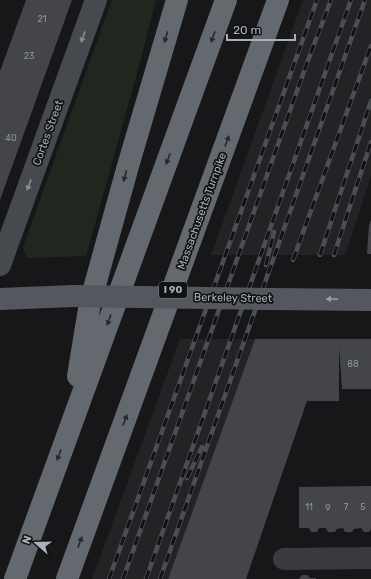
<svg xmlns="http://www.w3.org/2000/svg" width="371" height="579" font-family="Rubik,sans-serif">
  <style>
    .built { fill: #232326 }
    .green { fill: #1f271f }
    .building { fill: #434549 }
    .lines { fill: none; stroke-linecap: round; stroke-linejoin: round }
    .street { stroke: #383a3e; stroke-width: 22 }
    .secondary { stroke: #46494e; stroke-width: 22 }
    .primary { stroke: #54575d; stroke-width: 22 }
    .highway { stroke: #64696f; stroke-width: 22 }
    .rail-casing { stroke: #4b4e53; stroke-width: 4.5 }
    .rail { stroke: #121214; stroke-width: 3; stroke-dasharray: 9; stroke-linecap: butt }
    .primary-bridge { stroke: #54575d; stroke-width: 22 }
    .oneway { fill: #868c94 }
    .oneway2 { fill: #26282b }
    .oneway3 { fill: #989ea7 }
    .labels { text-anchor: middle; dominant-baseline: central; stroke-width: 3.5; stroke-linejoin: round; paint-order: stroke }
    .number-label { font-size: 9px; fill: #90959d }
    .shield { fill: #121214; stroke: #7c8188; stroke-width: 1 }
    .shield-label { font-size: 10px; font-weight: bold; fill: #a9b0b9 }
    .street-label { font-size: 11px; fill: #a9b0b9; stroke: #121214 }
  </style>
  <rect width="100%" height="100%" fill="#171719"/>
  <!-- built -->
  <path class="built" d="M303,0H371V176L345,255H211Z
    M180,339H255L168,579H92Z"/>
  <!-- green -->
  <path class="green" d="M112,0H156L141,59L86,256L27,258L23,247Z"/>
  <!-- building -->
  <path class="building" d="M26,0H72L0,200V71Z
    M371,220V254H367L369,225Z
    M255,339H371V389H342L339,347V401H307L246,579H168Z
    M371,486V529L369,532H364L361,528L354,529L352,532H345L343,528L337,529L335,532H328L326,528H319L317,532H311L309,528H299V487Z
    M302,575H307L310,578H316V579H299Z"/>
  <g class="lines">
    <!-- street -->
    <path class="street" d="M284,559L371,558"/>
    <!-- secondary -->
    <path class="secondary" d="M0,265L96,0"/>
    <!-- primary -->
    <path class="primary" d="M0,299L73,296
      M272,299L371,300"/>
    <!-- highway -->
    <path class="highway" d="M78,376L90,303L128,166L177,0
      M15,579L226,0
      M67,579L278,0"/>
    <!-- rail casing -->
    <g class="rail-casing">
      <path id="rail" d="M320,255L371,101
        M334,255L371,142
        M293,260L371,46
        M266,265L274,232
        M187,478L202,447
        M109,579L317,0
        M123,579L307,63L331,0
        M146,579L351,0
        M160,579L365,0"/>
    </g>
    <!-- rail -->
    <use href="#rail" class="rail"/>
    <!-- primary-bridge -->
    <path class="primary-bridge" d="M73,296L272,299"/>
  </g>
  <!-- one-way arrows -->
  <defs><path id="oneway-solid" d="M-6-.8H1V-3.2L6.5 0L1 3.2V.8H-6Z"/></defs>
  <g class="oneway">
    <use href="#oneway-solid" transform="translate(83 37) rotate(110)"/>
    <use href="#oneway-solid" transform="translate(29 185) rotate(110)"/>
  </g>
  <g class="oneway2">
    <use href="#oneway-solid" transform="translate(166 37) rotate(106)"/>
    <use href="#oneway-solid" transform="translate(213 37) rotate(110)"/>
    <use href="#oneway-solid" transform="translate(227 141) rotate(-70)"/>
    <use href="#oneway-solid" transform="translate(168 159) rotate(110)"/>
    <use href="#oneway-solid" transform="translate(125 176) rotate(105)"/>
    <use href="#oneway-solid" transform="translate(109 320) rotate(110)"/>
    <use href="#oneway-solid" transform="translate(125 420) rotate(-70)"/>
    <use href="#oneway-solid" transform="translate(59 455) rotate(110)"/>
    <use href="#oneway-solid" transform="translate(80 542) rotate(-70)"/>
  </g>
  <use class="oneway3" href="#oneway-solid" transform="translate(332 299) rotate(-179)"/>
  <g class="labels">
    <!-- number labels -->
    <g class="number-label">
      <text x="42" y="19">21</text>
      <text x="29" y="56">23</text>
      <text x="11" y="138">40</text>
      <text x="353" y="364">88</text>
      <text x="309" y="507">11</text>
      <text x="346" y="507">7</text>
      <text x="363" y="507">5</text>
      <text x="328" y="508">9</text>
    </g>
    <!-- shield labels -->
    <rect class="shield" x="159" y="282" width="28" height="16" rx="3"/>
    <g class="shield-label">
      <text x="173" y="290">I 90</text>
    </g>
    <!-- street labels -->
    <g class="street-label">
      <text transform="translate(48 133) rotate(-70)">Cortes Street</text>
      <text transform="translate(202 211) rotate(-70)">Massachusetts Turnpike</text>
      <text transform="translate(233 298) rotate(1)">Berkeley Street</text>
    </g>
  </g>
  <!-- north arrow -->
  <g transform="translate(36 543) rotate(290)" stroke="#121214" stroke-width="3" paint-order="stroke">
  <path d="M0-3L7 15L0 10L-7 15Z" fill="#a9b0b9"/>
  <text y="-6" font-size="11" font-weight="bold" text-anchor="middle" fill="#a9b0b9">N</text>
  </g>
  <!-- scale -->
  <path d="M227 34v6h68v-6" fill="none" stroke="#a9b0b9" stroke-width="2"/>
  <text x="233" y="34" font-size="12" fill="#a9b0b9" stroke="#121214" stroke-width="3" paint-order="stroke">20 m</text>
</svg>
